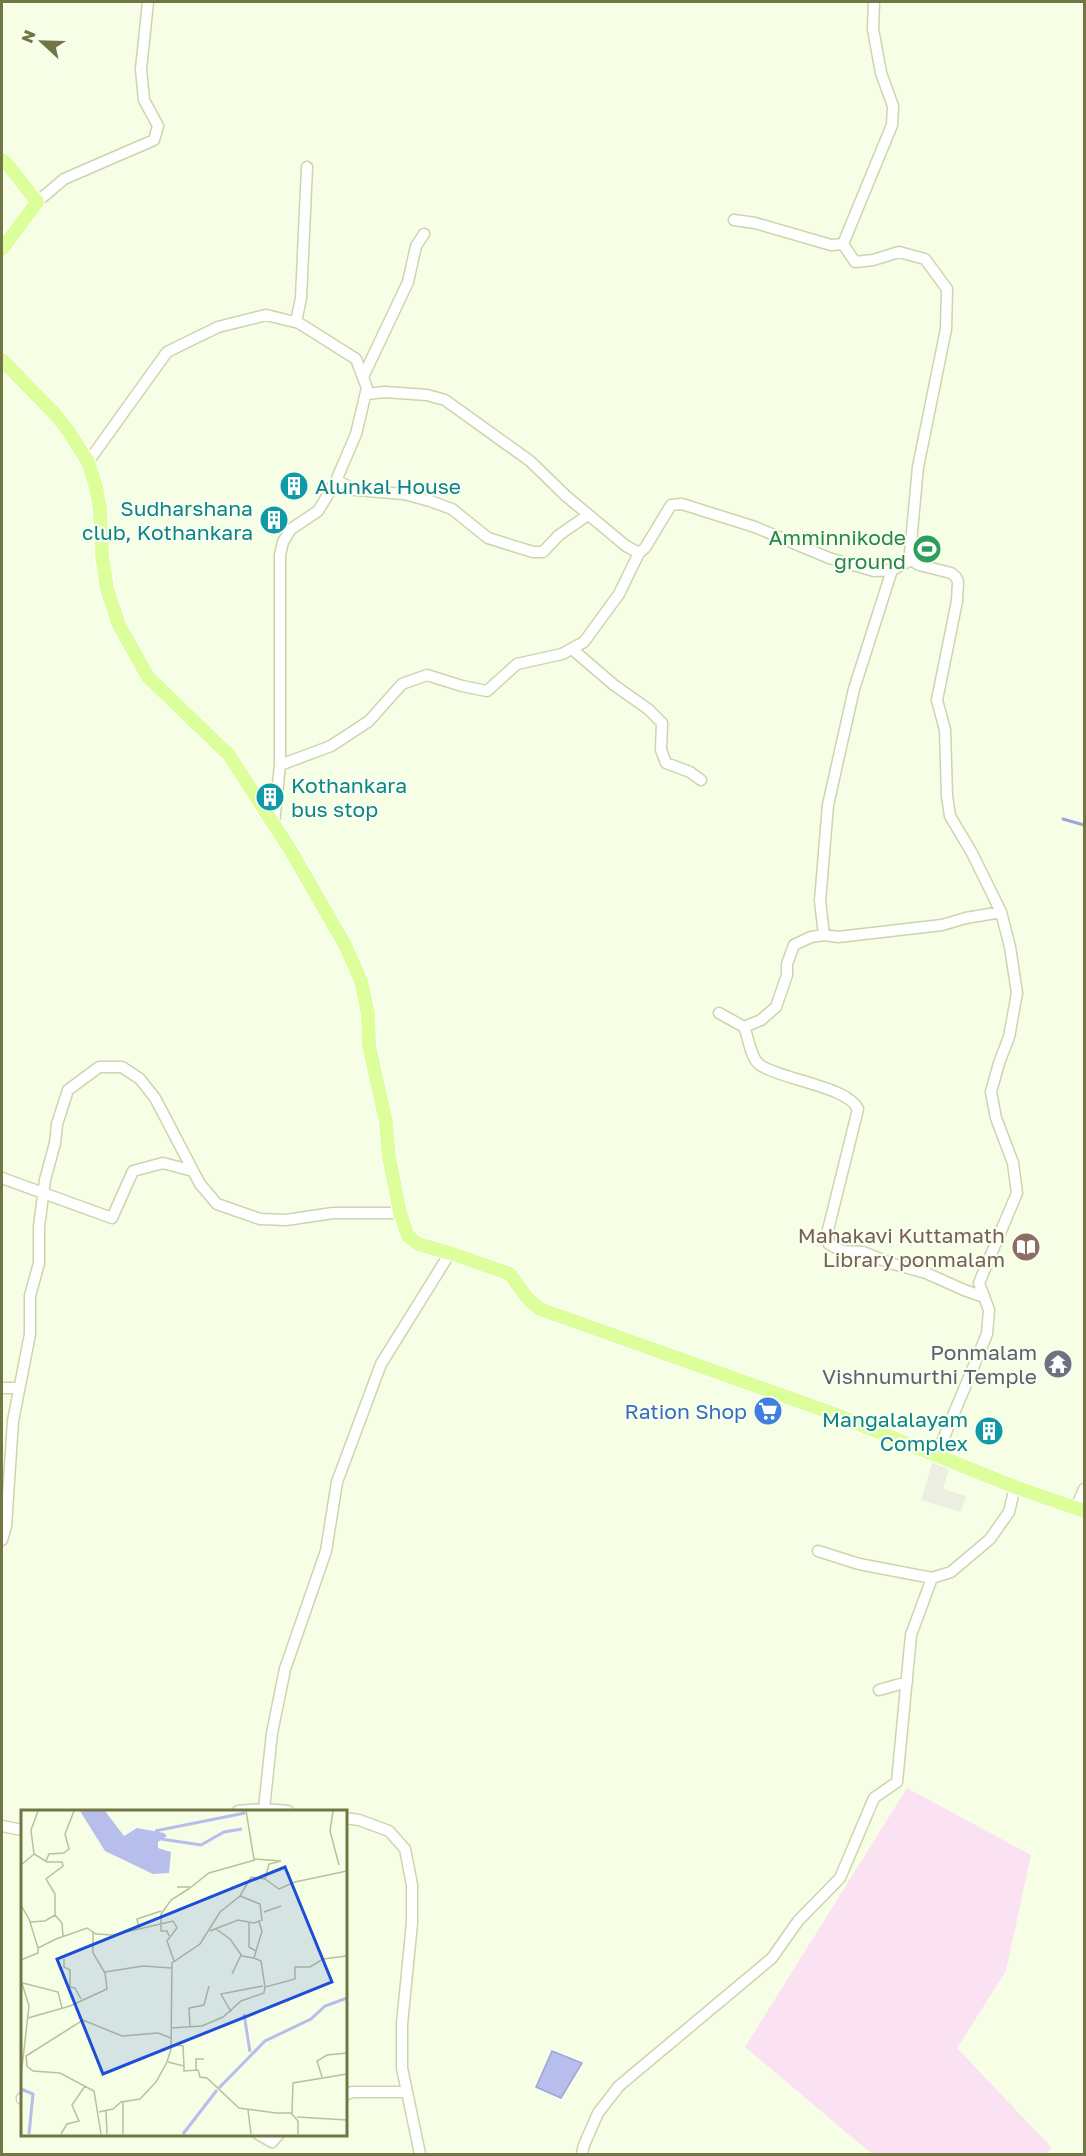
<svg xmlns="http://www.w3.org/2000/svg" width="1086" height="2156" font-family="'Golos Text',sans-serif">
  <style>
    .industrial { fill: #ebeee0 }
    .education { fill: #fbe2f2 }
    .water { fill: #b8beeb; stroke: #9da5de; stroke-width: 1.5 }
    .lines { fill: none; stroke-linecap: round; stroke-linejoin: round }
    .stream { stroke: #9da5de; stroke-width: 3 }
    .minor-casing { stroke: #ced4ad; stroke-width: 13 }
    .major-casing { stroke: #fff; stroke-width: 16 }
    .minor { stroke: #fff; stroke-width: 10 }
    .major { stroke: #dcff9c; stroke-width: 14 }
    .labels { text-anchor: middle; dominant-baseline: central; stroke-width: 4.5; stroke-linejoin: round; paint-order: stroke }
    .culture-label { font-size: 21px; fill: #0d838f; stroke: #f9ffee; text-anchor: start }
    .leisure-label { font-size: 21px; fill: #27864d; stroke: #f9ffee; text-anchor: end }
    .education-label { font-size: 21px; fill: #785e54; stroke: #f9ffee; text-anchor: end }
    .worship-label { font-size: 21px; fill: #5b616d; stroke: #f9ffee; text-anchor: end }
    .shop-label { font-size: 21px; fill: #366cbe; stroke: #f9ffee; text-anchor: end }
    .inset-river { fill: none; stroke: #b8beeb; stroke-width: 3 }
    .inset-road { fill: none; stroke: #b9c09b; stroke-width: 1.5 }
    .view { fill: #1d4ed8; fill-opacity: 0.15; stroke: #1d4ed8; stroke-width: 3 }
    .inset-edge { fill: none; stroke: #727644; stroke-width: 3 }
  </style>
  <rect width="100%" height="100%" fill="#f6fee6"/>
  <!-- industrial -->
  <path class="industrial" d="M933,1460L950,1465L943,1489L966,1496L961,1512L921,1500Z"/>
  <!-- education -->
  <path class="education" d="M907,1788L1031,1855L1006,1971L957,2048L1052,2148L1045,2154H872L745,2047Z"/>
  <!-- water -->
  <path class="water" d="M552,2051L582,2063L561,2098L536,2087Z"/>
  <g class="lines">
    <!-- stream -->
    <path class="stream" d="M1063,819L1084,825"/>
    <!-- minor casing -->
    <g class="minor-casing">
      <path id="minor" d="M874,2L873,29L881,73L893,106L892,125L843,244L855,262L873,260L899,252L925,259L947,289L946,329L918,467L910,553L911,560L919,565L951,573L956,577L958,582L957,601L937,700L945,730L947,796L950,816L972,853L1001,912L1010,947L1017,993L1009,1037L999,1063L991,1092L996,1118L1013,1163L1017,1193L979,1283L989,1310L987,1334L937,1454
        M37,202L64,179L154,140L158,126L144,100L141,69L148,2
        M734,220L755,223L831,245L843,244
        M296,322L301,298L307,167
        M363,377L408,282L416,246L424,234
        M366,394L385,392L427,395L445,400L530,461L566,496L626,546L639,553L645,548L671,505L682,504L755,527L829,558L874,571L892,570L911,560
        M88,462L167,352L218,327L266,315L299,323L356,359L367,388L356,434L335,483L318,511L291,529L283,542L280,555V765L274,823
        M336,480L355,490L404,494L430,501L452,509L488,538L533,552H543L559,535L588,515
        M892,570L854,689L828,805L820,901L824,935L838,937L942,925L966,918L1001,912
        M572,649L614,685L648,709L662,723L661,750L666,763L690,772L701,780
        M280,765L331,746L369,721L402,684L427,675L462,686L487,691L517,664L562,654L584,642L619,594L639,553
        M719,1013L744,1027C749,1038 750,1058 760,1065C782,1080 847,1086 858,1109L828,1230L829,1244L842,1251L863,1252L890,1263L926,1273L964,1290L984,1297
        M744,1027L761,1020L776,1007L787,975V964L794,945L811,937L824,935
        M2,1178L112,1218L133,1171L163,1163L193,1171
        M2,1388H19
        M1076,1508L1084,1489
        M2,1540L6,1526L13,1421L30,1334V1296L39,1263V1227L45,1180L55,1143L57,1124L68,1090L99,1067H122L140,1079L155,1098L200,1184L217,1204L260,1219L286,1220L333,1213H400
        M818,1551L859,1564L932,1578
        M879,1690L907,1682
        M264,1809L272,1733L285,1669L326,1551L337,1482L381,1364L450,1253
        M238,1811L264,1809L288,1811
        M345,1818L359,1820L389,1831L405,1849L412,1885V1923L402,2024V2068L420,2154
        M2,1826L22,1830
        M345,2095L352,2092H407
        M22,2098V2099
        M258,2134L272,2142L279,2134
        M582,2154L584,2145L598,2113L619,2086L772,1958L798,1921L840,1878L874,1798L897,1782L911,1635L932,1578L951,1572L990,1539L1009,1512L1015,1487"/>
    </g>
    <!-- major casing -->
    <g class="major-casing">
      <path id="major" d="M2,160L8,165L37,202L2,249
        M2,360L55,414L69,432L88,462L96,487L100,510L102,555L107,589L119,625L148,677L229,755L291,851L345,945L361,981L368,1014L369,1046L386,1122L389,1157L400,1213L408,1236L418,1244L450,1253L510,1274L528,1299L540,1309L829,1412L1015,1487L1084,1511"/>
    </g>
    <!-- minor -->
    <use href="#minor" class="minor"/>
    <!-- major -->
    <use href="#major" class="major"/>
  </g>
  <!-- icons -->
  <defs>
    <g id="building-disc" transform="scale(1.5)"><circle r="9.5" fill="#0f9aa8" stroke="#f9ffee"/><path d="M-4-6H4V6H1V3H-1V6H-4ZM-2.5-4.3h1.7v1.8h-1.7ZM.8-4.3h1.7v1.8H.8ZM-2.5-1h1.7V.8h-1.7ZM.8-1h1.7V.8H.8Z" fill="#fff"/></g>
    <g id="stadium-disc" transform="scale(1.5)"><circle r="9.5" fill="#2e9e5b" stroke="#f9ffee"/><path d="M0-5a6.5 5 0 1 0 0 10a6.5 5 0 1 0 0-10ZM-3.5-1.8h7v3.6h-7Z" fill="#fff"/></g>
    <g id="library-disc" transform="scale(1.5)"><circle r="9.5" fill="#8d6e63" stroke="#f9ffee"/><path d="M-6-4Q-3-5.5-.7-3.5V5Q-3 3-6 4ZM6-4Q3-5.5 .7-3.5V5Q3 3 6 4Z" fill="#fff"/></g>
    <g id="temple-disc" transform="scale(1.5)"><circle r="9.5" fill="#6b7280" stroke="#f9ffee"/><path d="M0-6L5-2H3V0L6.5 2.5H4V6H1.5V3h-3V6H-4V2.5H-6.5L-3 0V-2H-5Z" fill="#fff"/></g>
    <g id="supermarket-disc" transform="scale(1.5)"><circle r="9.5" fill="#3f7fe0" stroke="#f9ffee"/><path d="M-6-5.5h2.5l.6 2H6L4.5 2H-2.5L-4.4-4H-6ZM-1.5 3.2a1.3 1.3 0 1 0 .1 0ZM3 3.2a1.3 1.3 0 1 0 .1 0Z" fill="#fff"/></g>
  </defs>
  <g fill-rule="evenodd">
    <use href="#building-disc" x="294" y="486"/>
    <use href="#building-disc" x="274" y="520"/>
    <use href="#stadium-disc" x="927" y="549"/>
    <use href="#building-disc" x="270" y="797"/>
    <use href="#library-disc" x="1026" y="1247"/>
    <use href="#temple-disc" x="1058" y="1364"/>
    <use href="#supermarket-disc" x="768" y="1411"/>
    <use href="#building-disc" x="989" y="1431"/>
  </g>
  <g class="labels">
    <!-- culture labels -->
    <g class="culture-label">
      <text x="315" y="486">Alunkal House</text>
      <text x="253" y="508" text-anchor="end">Sudharshana<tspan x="253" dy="24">club, Kothankara</tspan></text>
      <text x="291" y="785">Kothankara<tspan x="291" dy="24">bus stop</tspan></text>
      <text x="968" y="1419" text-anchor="end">Mangalalayam<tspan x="968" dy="24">Complex</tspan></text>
    </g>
    <!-- leisure labels -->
    <g class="leisure-label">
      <text x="906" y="537">Amminnikode<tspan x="906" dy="24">ground</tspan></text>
    </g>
    <!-- education labels -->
    <g class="education-label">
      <text x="1005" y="1235">Mahakavi Kuttamath<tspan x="1005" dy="24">Library ponmalam</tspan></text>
    </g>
    <!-- worship labels -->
    <g class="worship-label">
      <text x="1037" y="1352">Ponmalam<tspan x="1037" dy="24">Vishnumurthi Temple</tspan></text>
    </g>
    <!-- shop labels -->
    <g class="shop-label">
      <text x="747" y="1411">Ration Shop</text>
    </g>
  </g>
  <!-- overview -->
  <g transform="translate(21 1810)">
    <rect width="326" height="326" fill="#f6fee6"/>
    <path d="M59,1H84L103,26L116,18L143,23L146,26L137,32V38L150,42L148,63L132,64L84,41Z" fill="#b8beeb"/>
    <path class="inset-river" d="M134,21L224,3M140,29L180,35L203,22L221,19M223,204L229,242M198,278L244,231L290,209L304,196L326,188M0,279L12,284L8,324M162,324L196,280"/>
    <path class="inset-road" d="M312,1L309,21L318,55M13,44L26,52H41L42,56L25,69L34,84V105L24,111L9,112L17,138M25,51L28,44L43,43L48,39L44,24L53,1M0,55L13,44L10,20L17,1M244,69L258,79L274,72L326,61M156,77H170L188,63L234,50M0,95L9,111M243,102L260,96M34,105L41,113L42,126M238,112L241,121L233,148L240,151L244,177M228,113V137L235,141M118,118L116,109L140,101M195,119L209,129L221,146L233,148M189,121L217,110L233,113L241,110L239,94L219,86M148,126L146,121H140V104L150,90L169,78M43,149V157L49,160V177L54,178L60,189M0,150L17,143V138L35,129L66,118L75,124L92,125L152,111L156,118L146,131L153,151M84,162L122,156L150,158M211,164L220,145M0,170L8,196L0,266M2,173L37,182L41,198M210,202L200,184L242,176M7,208L49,196L86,179L84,163L72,143V122M169,217L168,198L183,195L188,176M150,218L181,216L202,207L220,191L243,183L244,177L274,169V157H289L302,149L326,146M151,235L162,236L163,256M5,245L6,256L12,261L39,263L73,281L80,324M5,246L62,210L101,226L137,223L150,228M147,252L163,256V261L177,260L179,267L186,268L218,298L255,303H271L272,273L326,264M175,260V249H183M301,267L296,251L306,245L326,243M227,300L230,324M85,301L86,324M78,302L92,299L100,292L119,289L135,272L146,252L150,239L151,153L179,134L199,102L219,86L230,67L244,69L248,54L260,51L233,49L225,1M270,303L277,311V324M276,307L326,310M40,324L46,314L58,311L51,295L64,276M102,324V292"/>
    <path class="view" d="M264,57L311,172L82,264L36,149Z"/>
    <rect width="326" height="326" class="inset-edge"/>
  </g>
  <!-- border -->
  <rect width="1086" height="2156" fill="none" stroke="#727644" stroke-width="6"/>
  <!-- north arrow -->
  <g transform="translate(42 42) rotate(292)" stroke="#f9ffee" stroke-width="4.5" paint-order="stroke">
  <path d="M0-4.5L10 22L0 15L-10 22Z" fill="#727644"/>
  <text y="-9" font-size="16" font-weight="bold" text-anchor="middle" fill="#727644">N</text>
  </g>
</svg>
